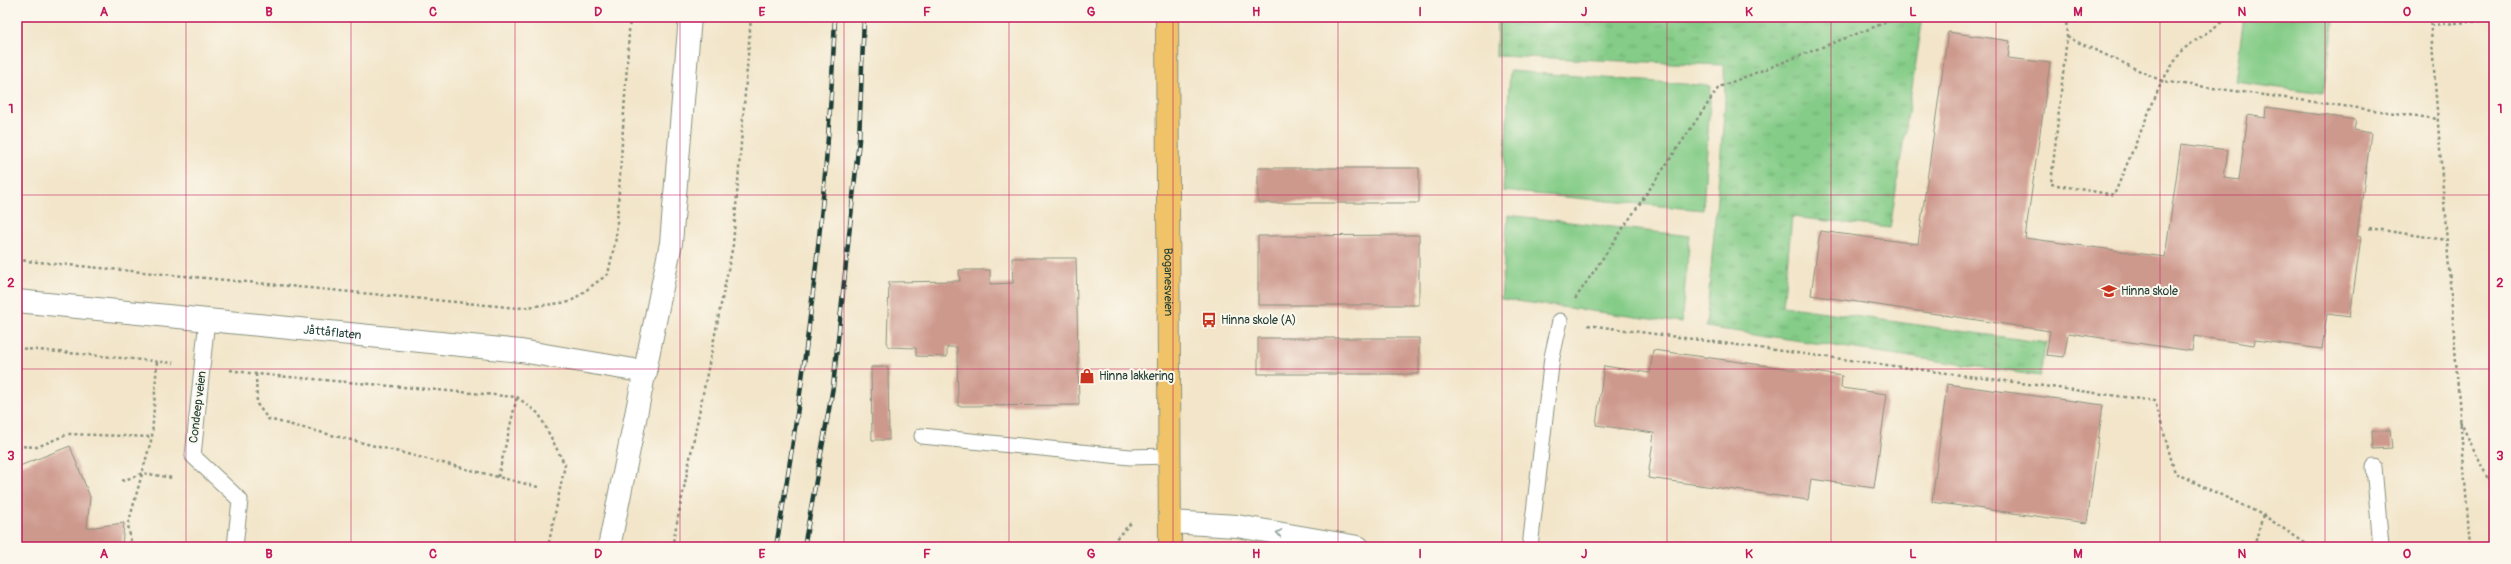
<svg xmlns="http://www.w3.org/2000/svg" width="2511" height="564" font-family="Pangolin,sans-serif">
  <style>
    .grass { fill: url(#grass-tufts); stroke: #52845e }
    .park { fill: #84cc87; stroke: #52845e }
    .building { fill: #ce998d }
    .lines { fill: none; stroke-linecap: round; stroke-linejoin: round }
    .service-casing { stroke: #88917e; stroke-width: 17 }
    .minor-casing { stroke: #88917e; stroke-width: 24 }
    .primary-casing { stroke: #88917e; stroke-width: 24 }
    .path { stroke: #88917e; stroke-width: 2.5; stroke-dasharray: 3 3; stroke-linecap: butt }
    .service { stroke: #fff; stroke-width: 15 }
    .minor { stroke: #fff; stroke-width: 22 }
    .primary { stroke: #f1c369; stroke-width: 22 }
    .rail-casing { stroke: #1f3d34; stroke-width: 4.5 }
    .rail { stroke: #fbf7ec; stroke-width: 3; stroke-dasharray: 9; stroke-linecap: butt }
    .oneway { stroke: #8f9e9a }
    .grid { fill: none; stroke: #c2185b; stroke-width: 1; stroke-opacity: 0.55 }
    .labels { text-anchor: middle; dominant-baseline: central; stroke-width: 4; stroke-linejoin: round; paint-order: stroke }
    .street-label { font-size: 12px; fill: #1f3d34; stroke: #fbf7ec }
    .poi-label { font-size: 12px; fill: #1f3d34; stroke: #fbf7ec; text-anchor: start }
    .neatline { fill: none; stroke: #c2185b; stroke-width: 1.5 }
    .grid-label { font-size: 13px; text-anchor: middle; font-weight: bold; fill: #c2185b }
  </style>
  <defs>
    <pattern id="grass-tufts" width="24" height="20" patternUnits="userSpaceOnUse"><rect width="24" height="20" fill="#84cc87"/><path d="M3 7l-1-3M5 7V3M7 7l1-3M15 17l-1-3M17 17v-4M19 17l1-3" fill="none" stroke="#6ba76f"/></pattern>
  </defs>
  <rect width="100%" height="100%" fill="#fbf7ec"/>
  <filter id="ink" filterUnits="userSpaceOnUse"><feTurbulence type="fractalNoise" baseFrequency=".025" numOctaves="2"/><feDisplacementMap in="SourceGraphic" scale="8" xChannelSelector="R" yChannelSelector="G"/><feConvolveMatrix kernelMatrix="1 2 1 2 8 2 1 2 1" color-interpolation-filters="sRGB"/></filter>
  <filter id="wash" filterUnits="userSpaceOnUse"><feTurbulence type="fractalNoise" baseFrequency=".012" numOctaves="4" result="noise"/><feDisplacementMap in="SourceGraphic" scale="16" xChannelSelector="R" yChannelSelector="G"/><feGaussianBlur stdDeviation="0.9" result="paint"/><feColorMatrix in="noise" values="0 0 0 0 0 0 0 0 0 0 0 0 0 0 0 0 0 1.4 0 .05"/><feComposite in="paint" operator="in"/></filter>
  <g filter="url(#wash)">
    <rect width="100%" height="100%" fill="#f2e5c9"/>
    <!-- grass -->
    <path class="grass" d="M1497,17H1923L1890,228L1792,217L1783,306L2046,343L2040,376L1706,327L1725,103L1724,65L1496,56Z"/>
    <!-- park -->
    <path class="park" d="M2244,17H2334L2323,94L2235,82Z
      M1510,71L1711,86L1703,210L1503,191Z
      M1508,215L1690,236L1681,323L1501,299Z"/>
    <g id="blocks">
      <!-- building -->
      <path class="building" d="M1948,32L2010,41L2008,58L2050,63L2025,238L2165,257L2181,144L2228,150L2224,178L2239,180L2248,115L2265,118L2266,107L2356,120L2354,130L2371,133L2357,236L2361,237L2350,317L2327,314L2322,349L2255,340L2254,345L2194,336L2192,351L2068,333L2064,357L2046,355L2050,331L1811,295L1820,231L1918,244Z
        M1258,168H1419V203H1258Z
        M1419,235V305H1258V236Z
        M1012,258H1076L1079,405L958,406L957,347H947V357L916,356V348L889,347L887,345L889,282L960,281L959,270H990V284L1013,283Z
        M1258,338H1419V374H1258Z
        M1653,350L1842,376L1841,388L1887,394L1874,488L1811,479L1808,500L1648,478L1654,433L1596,425L1604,366L1650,373Z
        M871,367H888L889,440H872Z
        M1947,384L2103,405L2087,523L1932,502Z
        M2390,430L2392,448L2373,449L2372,431Z
        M70,446L90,497L87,528L124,523L122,547H18L17,467Z"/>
    </g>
  </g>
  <g filter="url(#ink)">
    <use href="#blocks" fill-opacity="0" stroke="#88917e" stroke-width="1"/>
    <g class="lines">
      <!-- service casing -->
      <g class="service-casing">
        <path id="service" d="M207,319L193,456L240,500L235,547
          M922,436L1130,457L1170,456
          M2374,467L2381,547
          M1530,547L1552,357L1560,321"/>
      </g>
      <!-- minor casing -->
      <g class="minor-casing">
        <g id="minor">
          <path id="s1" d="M17,301L521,351L646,372"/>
          <path d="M1170,522L1237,526L1358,547"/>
          <path d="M609,547L671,243L690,17"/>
        </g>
      </g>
      <!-- primary casing -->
      <g class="primary-casing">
        <g id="primary">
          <path id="s2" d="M1167,17L1170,547"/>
        </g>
      </g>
      <!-- path -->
      <path class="path" d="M2066,17L2067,37L2051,184L2114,195L2162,81L2182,50L2229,17
        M2430,17L2470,547
        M2431,25L2494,20
        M2067,37L2162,81L2438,119
        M2369,228L2446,240
        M17,260L518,308L570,302L608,274L616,238L630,17
        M1575,299L1719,87L1900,17
        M1588,325L2155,401L2175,473L2263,515L2311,547
        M17,348L174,363
        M230,370L256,374L517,397L539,414L565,465L548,547
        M256,374L257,404L268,419L538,487
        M2460,421L2488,479L2494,484
        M17,446L37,447L68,434L152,437
        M498,477L517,397
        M2488,479L2494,476
        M122,481L143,473L173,478
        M132,547L128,525L152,437L157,361
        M672,547L733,245L751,17
        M1108,547L1131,523
        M2254,547L2263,515"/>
      <!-- service -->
      <use href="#service" class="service"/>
      <!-- minor -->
      <use href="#minor" class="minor"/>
      <!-- primary -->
      <use href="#primary" class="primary"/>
      <!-- rail casing -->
      <g class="rail-casing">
        <path id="rail" d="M776,547C806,372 828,195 835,17
          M804,547L833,387L859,140L864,17"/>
      </g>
      <!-- rail -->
      <use href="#rail" class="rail"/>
    </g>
    <!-- one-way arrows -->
    <defs><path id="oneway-chevron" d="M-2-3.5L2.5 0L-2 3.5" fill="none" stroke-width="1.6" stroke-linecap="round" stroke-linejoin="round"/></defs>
    <use class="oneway" href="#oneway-chevron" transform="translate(1279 533) rotate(-170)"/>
  </g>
  <!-- grid -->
  <path class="grid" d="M186,17V547M351,17V547M515,17V547M680,17V547M844,17V547M1009,17V547M1173,17V547M1338,17V547M1502,17V547M1667,17V547M1831,17V547M1996,17V547M2160,17V547M2325,17V547M17,195H2494M17,369H2494"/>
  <!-- icons -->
  <defs>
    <g id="school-bare" transform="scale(1.2)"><path d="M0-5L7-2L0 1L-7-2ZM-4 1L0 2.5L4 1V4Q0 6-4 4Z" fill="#c8321e" stroke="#fbf7ec" stroke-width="2.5" paint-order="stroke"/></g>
    <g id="bus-bare" transform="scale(1.2)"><path d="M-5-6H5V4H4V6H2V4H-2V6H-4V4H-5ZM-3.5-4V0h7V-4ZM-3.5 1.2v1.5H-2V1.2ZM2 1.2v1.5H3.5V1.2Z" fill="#c8321e" stroke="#fbf7ec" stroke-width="2.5" paint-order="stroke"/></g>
    <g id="shop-bare" transform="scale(1.2)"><path d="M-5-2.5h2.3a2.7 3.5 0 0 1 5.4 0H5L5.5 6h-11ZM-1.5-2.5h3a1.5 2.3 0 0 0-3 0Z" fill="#c8321e" stroke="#fbf7ec" stroke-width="2.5" paint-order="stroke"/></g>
  </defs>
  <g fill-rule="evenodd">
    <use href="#school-bare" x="2109" y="291"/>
    <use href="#bus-bare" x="1209" y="320"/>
    <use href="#shop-bare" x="1087" y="376"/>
  </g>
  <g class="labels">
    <!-- street labels -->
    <g class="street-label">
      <text stroke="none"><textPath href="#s2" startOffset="265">Boganesveien</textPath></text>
      <text stroke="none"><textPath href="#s1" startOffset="317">Jåttåflaten</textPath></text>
      <text transform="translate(198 407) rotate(-83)">Condeep veien</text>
    </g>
    <!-- poi labels -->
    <g class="poi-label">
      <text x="2121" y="291">Hinna skole</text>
      <text x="1221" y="320">Hinna skole (A)</text>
      <text x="1099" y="376">Hinna lakkering</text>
    </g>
  </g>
  <!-- margin -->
  <rect width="2511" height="564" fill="none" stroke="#fbf7ec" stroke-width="44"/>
  <rect x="22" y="22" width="2467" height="520" class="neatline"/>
  <g class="grid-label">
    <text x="104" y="16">A</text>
    <text x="269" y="16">B</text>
    <text x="433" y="16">C</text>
    <text x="598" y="16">D</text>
    <text x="762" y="16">E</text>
    <text x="927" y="16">F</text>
    <text x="1091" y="16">G</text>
    <text x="1256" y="16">H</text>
    <text x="1420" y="16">I</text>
    <text x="1584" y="16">J</text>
    <text x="1749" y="16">K</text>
    <text x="1913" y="16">L</text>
    <text x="2078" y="16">M</text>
    <text x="2242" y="16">N</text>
    <text x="2407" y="16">O</text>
    <text x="11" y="113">1</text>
    <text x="2500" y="113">1</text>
    <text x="11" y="287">2</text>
    <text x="2500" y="287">2</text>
    <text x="11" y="460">3</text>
    <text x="2500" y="460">3</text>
    <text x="104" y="558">A</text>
    <text x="269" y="558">B</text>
    <text x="433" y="558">C</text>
    <text x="598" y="558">D</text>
    <text x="762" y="558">E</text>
    <text x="927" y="558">F</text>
    <text x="1091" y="558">G</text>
    <text x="1256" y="558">H</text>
    <text x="1420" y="558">I</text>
    <text x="1584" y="558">J</text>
    <text x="1749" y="558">K</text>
    <text x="1913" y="558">L</text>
    <text x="2078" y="558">M</text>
    <text x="2242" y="558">N</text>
    <text x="2407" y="558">O</text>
  </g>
</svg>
